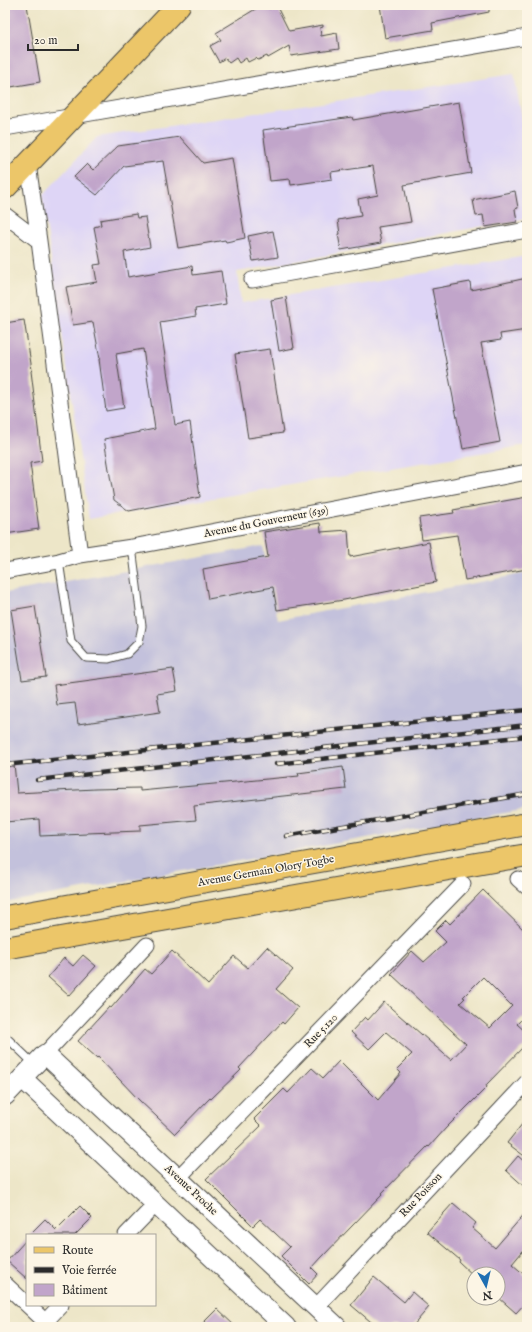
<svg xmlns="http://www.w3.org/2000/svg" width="532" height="1332" font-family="'IM FELL English',serif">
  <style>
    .built { fill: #ded5f6 }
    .industrial { fill: #c3c1dc }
    .building { fill: #c1a5ca; fill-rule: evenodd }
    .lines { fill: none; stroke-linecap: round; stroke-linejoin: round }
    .service-casing { stroke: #484743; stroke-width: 9 }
    .minor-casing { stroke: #484743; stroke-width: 17 }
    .tertiary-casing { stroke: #484743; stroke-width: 21 }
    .primary-casing { stroke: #484743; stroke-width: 24 }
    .trunk-casing { stroke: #484743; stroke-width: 24 }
    .service { stroke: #fff; stroke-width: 7 }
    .minor { stroke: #fff; stroke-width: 15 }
    .tertiary { stroke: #fff; stroke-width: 19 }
    .primary { stroke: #ecc669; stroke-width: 22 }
    .trunk { stroke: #ecc669; stroke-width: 22 }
    .rail-casing { stroke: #2b2b2b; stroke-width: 4.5 }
    .rail { stroke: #fcf5e5; stroke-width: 3; stroke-dasharray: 9; stroke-linecap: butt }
    .labels { text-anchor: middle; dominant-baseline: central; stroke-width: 3; stroke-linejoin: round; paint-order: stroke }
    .street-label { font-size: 11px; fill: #2b2b2b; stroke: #fcf5e5 }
  </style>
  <rect width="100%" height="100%" fill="#fcf5e5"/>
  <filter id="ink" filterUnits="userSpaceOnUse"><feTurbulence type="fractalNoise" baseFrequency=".025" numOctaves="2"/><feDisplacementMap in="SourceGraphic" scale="8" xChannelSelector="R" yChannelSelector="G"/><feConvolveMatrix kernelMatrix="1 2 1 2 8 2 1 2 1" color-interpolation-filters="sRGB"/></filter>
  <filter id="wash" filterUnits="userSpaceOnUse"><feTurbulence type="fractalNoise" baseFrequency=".012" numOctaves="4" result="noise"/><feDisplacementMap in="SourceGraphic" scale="16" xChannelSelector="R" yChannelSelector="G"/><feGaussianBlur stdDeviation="0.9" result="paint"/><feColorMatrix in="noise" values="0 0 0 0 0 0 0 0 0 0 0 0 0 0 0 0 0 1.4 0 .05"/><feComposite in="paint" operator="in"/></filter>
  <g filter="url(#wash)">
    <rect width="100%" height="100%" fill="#ede6c8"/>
    <!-- built -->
    <path class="built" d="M514,74L527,145V218L237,272L241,303L527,256V445L89,519L42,196L97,137Z"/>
    <!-- industrial -->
    <path class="industrial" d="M263,546L278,620L527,573V809L5,903V593Z"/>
    <g id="blocks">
      <!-- building -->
      <path class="building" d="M5,5H27L40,82L5,88Z
        M262,5H265L269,9L276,5L289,31L323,25V27L320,28L321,36L337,33L339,49L291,56L289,46L268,58L267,56L258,60L256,58L248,62L246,58L239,63L236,58L229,63L225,58L219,62L210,46L221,40L216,33Z
        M380,5H489V12L432,23L433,30L385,38Z
        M459,102L471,173L404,185L411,222L378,227L381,243L341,250L338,234H340L338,220L361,216L358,199L378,195L373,166L331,172L332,179L291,185L290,179L270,181L263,130L352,117L353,120Z
        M180,137L203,163L232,158L245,238L226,242L225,240L178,248L163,161L124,166L97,195L74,177L87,164L93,170L118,146Z
        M515,191L518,208L515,209L517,222L485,227L483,215L476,216L473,200Z
        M136,214L137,218L145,217L150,247L124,252L128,277L192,266L193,275L221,271L226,304L195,309L196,316L160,322L175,425L190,422L200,497L129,511L114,500L104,439L155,429L143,349L116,354L124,408L106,411L99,359H100L93,322L73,325L66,287L97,282L94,265L101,264L94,227L101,225L100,220Z
        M273,231L278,257L253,261L248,236Z
        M527,278V330L500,334L501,340L481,343L500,442L463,449L432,289L470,282L471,290Z
        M286,297L294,348L279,351L271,300Z
        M24,320L32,370L31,371L42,461L30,463L39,529L5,534V323Z
        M270,349L283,433L248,438L235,354Z
        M527,497V569L465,580L457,535L422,540L419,518L454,513L453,510Z
        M320,523L321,532L348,530L350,557L429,542L436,582L344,600L277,610L273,587L208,599L203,569L268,557L264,532Z
        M35,606L46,677L22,680L11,610Z
        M173,669L177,691L157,694L160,712L78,724L75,703L57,705L54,685Z
        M5,764H14L17,793L95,789L140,788V791L299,776L298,773L343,767L346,789L194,806L196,820L140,825V831L87,833V834L40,836L39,819L5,822Z
        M483,890L527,933V1021L523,1018L517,1024L527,1033V1043L486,1085L487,1087L446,1128L429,1147L428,1146L381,1194L382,1195L322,1257L312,1268L318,1274L309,1284L281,1256L290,1247L260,1219L253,1226L206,1179L261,1126L254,1119L284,1089L288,1093L312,1068L323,1078L339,1061L378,1100L401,1073L397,1069L412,1054L386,1032L369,1049L351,1032L365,1017L368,1020L384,1002L451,1060L466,1044L391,974L412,951L424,962L446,942L435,931L446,920L450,924ZM483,977L512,1006L490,1028L460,1003L465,998L463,997Z
        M267,947L293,970L276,989L298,1008L284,1024L282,1022L239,1068L241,1070L211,1099L210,1098L175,1134L139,1100L98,1057L97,1058L78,1041L109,1007L111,1008L145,969L151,974L172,951L208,985L234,956L248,968Z
        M83,955L96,966L69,996L48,977L64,958L73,966Z
        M527,1118V1158L507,1143Z
        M518,1156L527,1164V1189L506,1170Z
        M453,1203L476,1223L472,1228L495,1248L527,1211V1246L512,1264L527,1277V1301L516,1313L498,1297V1274H474V1276L459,1262L460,1260L427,1232Z
        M80,1206L92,1218L75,1235H29L45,1219L56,1230Z
        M27,1239V1279L7,1261Z
        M374,1277L404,1302L412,1292L429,1307L412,1327H377L351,1305Z
        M217,1309L236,1327H199Z"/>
    </g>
  </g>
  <g filter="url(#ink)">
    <use href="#blocks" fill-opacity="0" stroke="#484743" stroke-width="1"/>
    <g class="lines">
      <!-- service casing -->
      <g class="service-casing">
        <path id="service" d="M59,561L71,641L86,658L109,659L127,654L139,642L142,626L132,547
          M5,1036L35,1065"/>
      </g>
      <!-- minor casing -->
      <g class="minor-casing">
        <path id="minor" d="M5,128L527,37
          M28,164L39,241L80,555
          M5,215L39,241
          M252,280L527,230
          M5,571L59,561L80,555L132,547L527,472
          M518,879L527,887
          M45,1054L147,945
          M178,1178L463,884
          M126,1235L156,1204
          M5,1284L51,1327
          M316,1307L527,1082
          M45,1322L61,1305"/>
      </g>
      <!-- tertiary casing -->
      <g class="tertiary-casing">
        <path id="tertiary" d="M22,1078L286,1327
          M5,1096L45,1054L337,1327"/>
      </g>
      <!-- primary casing -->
      <g class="primary-casing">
        <path id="primary" d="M5,188L179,5"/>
      </g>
      <!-- trunk casing -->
      <g class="trunk-casing">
        <path id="trunk" d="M5,917L527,824
          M5,948L527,855"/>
      </g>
      <!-- service -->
      <use href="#service" class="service"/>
      <!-- minor -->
      <use href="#minor" class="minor"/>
      <!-- tertiary -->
      <use href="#tertiary" class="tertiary"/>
      <!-- primary -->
      <use href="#primary" class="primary"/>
      <!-- trunk -->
      <use href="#trunk" class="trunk"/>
      <!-- rail casing -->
      <g class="rail-casing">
        <path id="rail" d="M276,764L527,736
          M5,765L527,710
          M37,780L527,725
          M286,836L527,794"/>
      </g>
      <!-- rail -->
      <use href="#rail" class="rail"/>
    </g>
  </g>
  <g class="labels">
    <!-- street labels -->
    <g class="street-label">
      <text transform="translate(266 522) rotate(-11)">Avenue du Gouverneur (639)</text>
      <text transform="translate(266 871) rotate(-10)">Avenue Germain Olory Togbe</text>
      <text transform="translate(321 1031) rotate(-46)">Rue 5.120</text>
      <text transform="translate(191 1190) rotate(43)">Avenue Proche</text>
      <text transform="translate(421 1195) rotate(-47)">Rue Poisson</text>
    </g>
  </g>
  <!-- margin -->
  <rect width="532" height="1332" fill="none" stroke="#fcf5e5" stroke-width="20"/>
  <!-- legend -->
  <rect x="26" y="1234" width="130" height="72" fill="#fcf5e5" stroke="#a8a49b"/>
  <rect x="34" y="1247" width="20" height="6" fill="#ecc669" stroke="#a8a49b"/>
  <text x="62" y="1254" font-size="12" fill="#2b2b2b">Route</text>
  <rect x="34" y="1267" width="20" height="6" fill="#2b2b2b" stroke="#a8a49b"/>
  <text x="62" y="1274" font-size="12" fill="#2b2b2b">Voie ferrée</text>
  <rect x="34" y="1284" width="20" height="12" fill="#c1a5ca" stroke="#a8a49b"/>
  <text x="62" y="1294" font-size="12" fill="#2b2b2b">Bâtiment</text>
  <!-- north arrow -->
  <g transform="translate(486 1286) rotate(172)"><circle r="19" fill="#fcf5e5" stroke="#a8a49b"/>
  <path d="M0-3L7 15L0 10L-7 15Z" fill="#1f6fb2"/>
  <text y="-6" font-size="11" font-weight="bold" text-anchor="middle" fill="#2b2b2b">N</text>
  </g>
  <!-- scale -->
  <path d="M28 44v6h50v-6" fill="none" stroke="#2b2b2b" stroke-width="2"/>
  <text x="34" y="44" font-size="12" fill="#2b2b2b" stroke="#fcf5e5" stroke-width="3" paint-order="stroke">20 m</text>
</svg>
